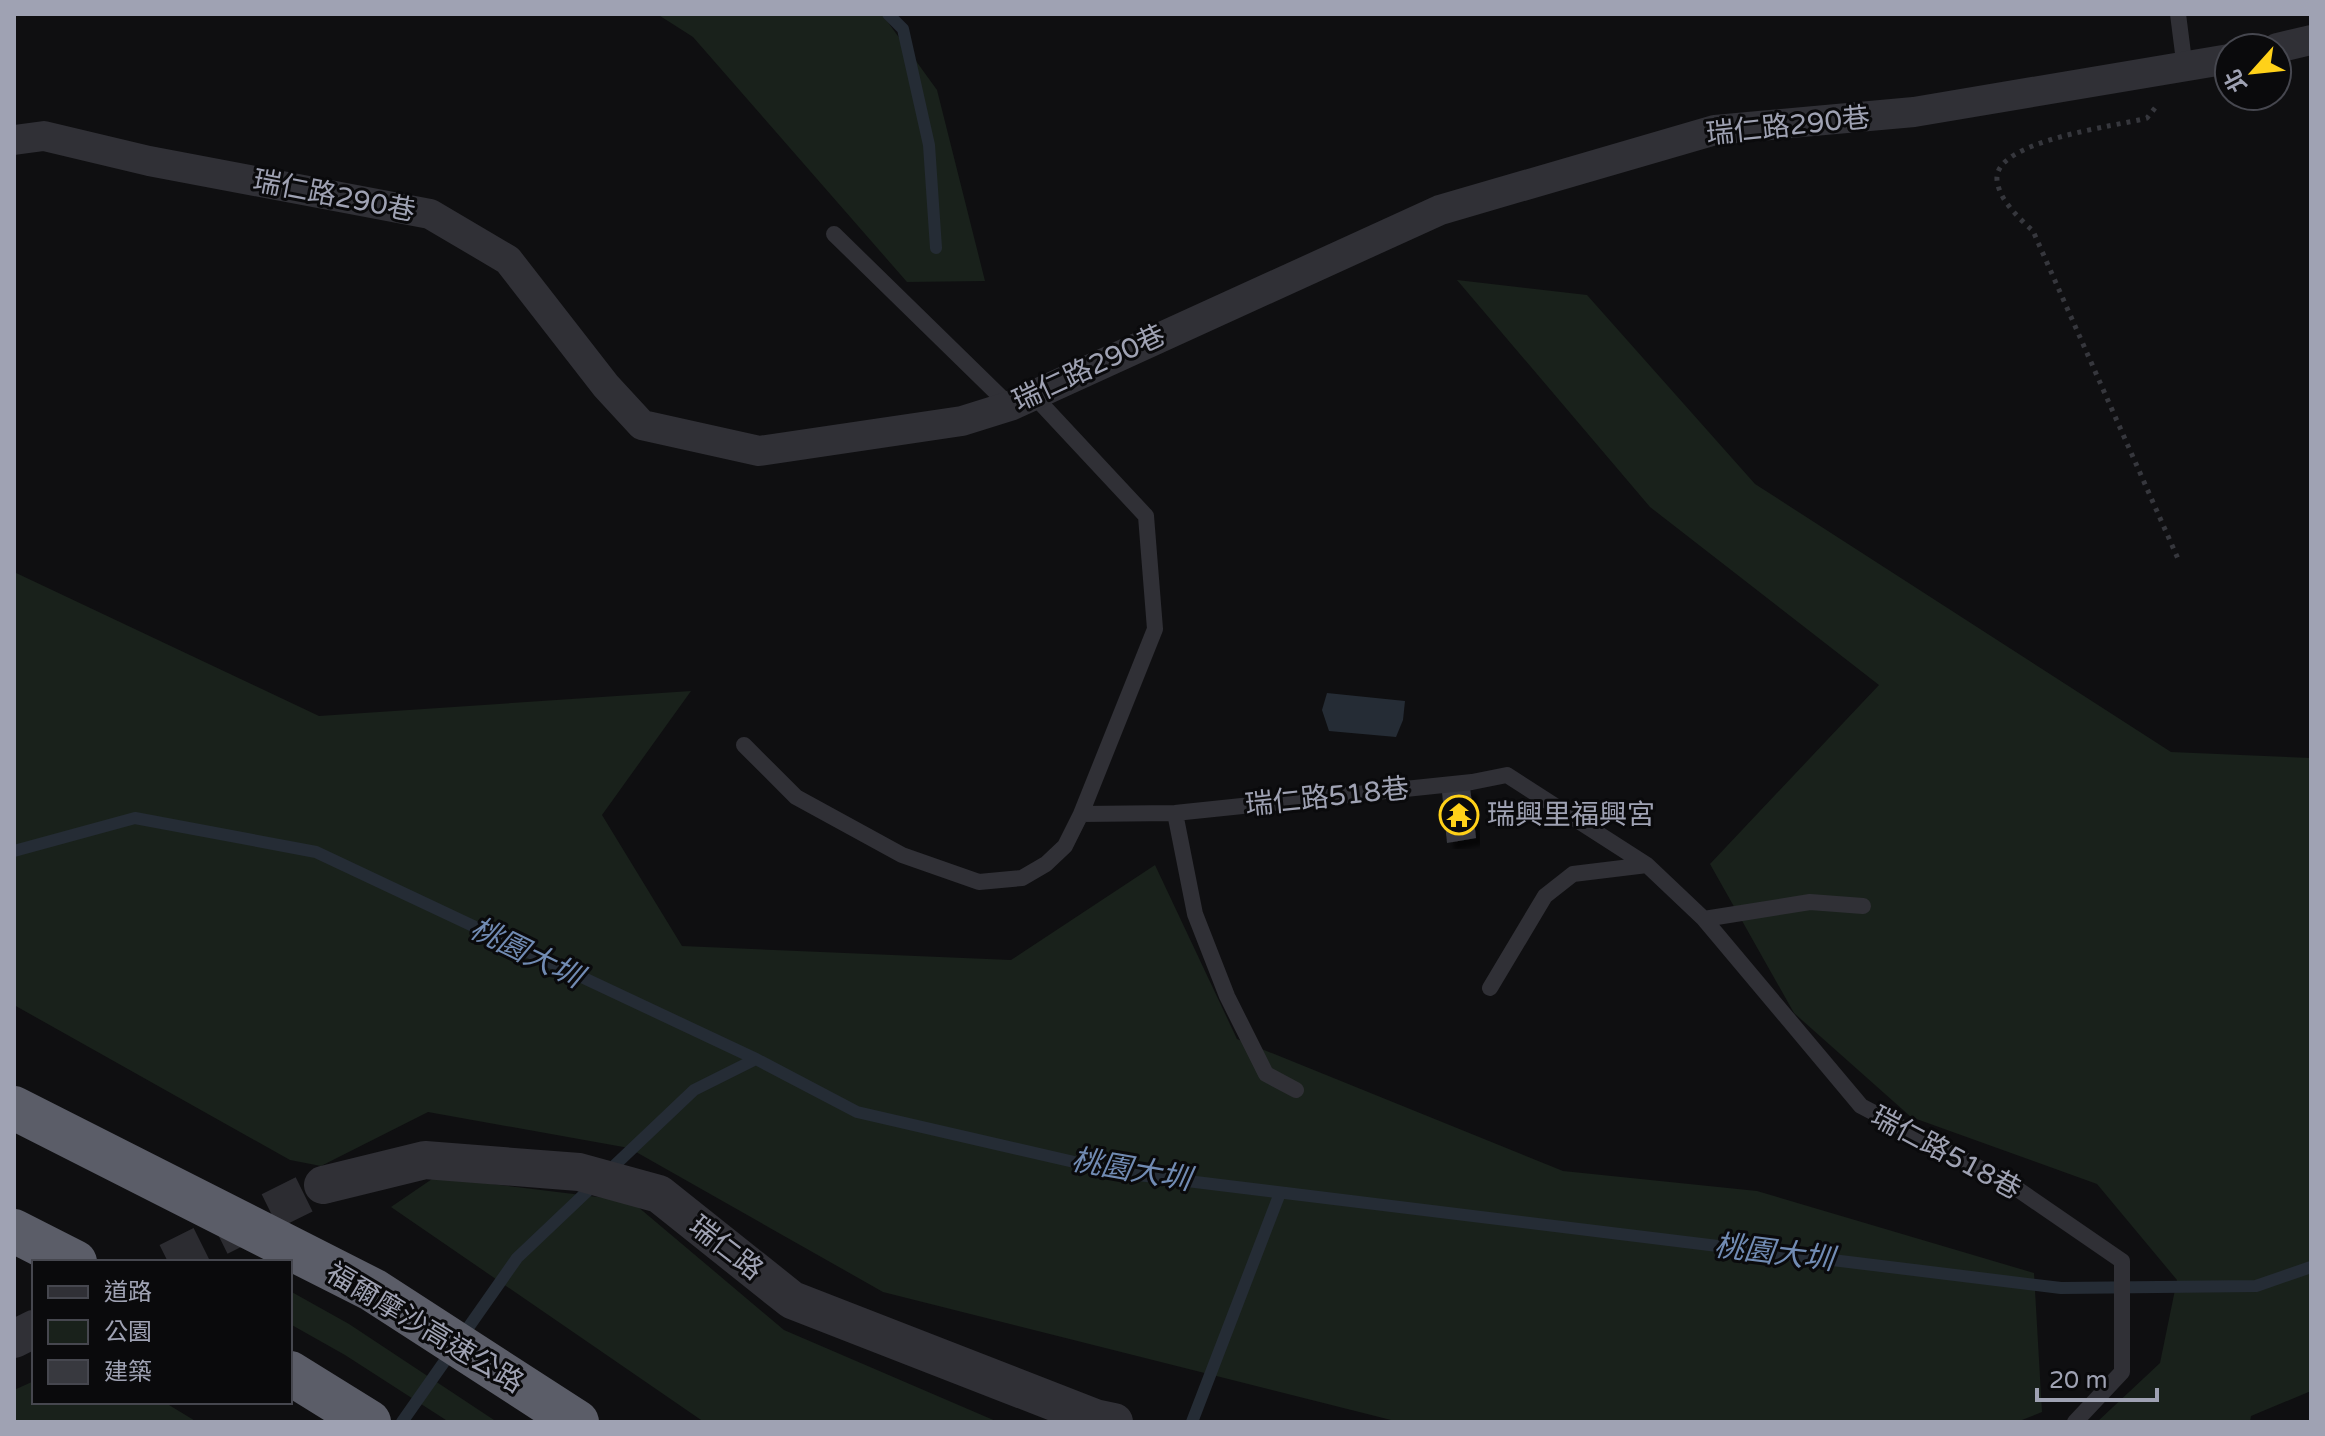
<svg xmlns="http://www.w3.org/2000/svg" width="2325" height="1436" font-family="'Varela Round','Noto Sans TC',sans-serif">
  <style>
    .green { fill: #19211b }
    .water { fill: #252c35 }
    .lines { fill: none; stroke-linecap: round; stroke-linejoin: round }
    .stream { stroke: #252c35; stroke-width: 12 }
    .building { fill: #38393f; filter: url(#shadow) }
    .tertiary-tunnel { stroke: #2c2c31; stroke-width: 38; stroke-dasharray: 38 19; stroke-linecap: butt }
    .path { stroke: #36373d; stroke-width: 5; stroke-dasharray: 4 6; stroke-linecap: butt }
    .service { stroke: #303036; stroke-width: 16 }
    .minor { stroke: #303036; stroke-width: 30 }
    .tertiary { stroke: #303036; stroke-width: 38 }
    .motorway { stroke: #5b5d68; stroke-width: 44 }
    .labels { text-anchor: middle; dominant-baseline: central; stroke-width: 6; stroke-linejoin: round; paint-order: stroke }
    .street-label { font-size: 28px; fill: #9fa2b3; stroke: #0a0a0c }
    .poi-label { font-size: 28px; fill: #9fa2b3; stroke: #0a0a0c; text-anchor: start }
    .water-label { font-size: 30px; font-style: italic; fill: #718bb3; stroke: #0a0a0c }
  </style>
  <defs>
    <filter id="shadow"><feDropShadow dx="7" dy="7" stdDeviation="2" flood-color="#0009"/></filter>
  </defs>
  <rect width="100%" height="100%" fill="#0f0f11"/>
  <!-- green -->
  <path class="green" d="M657,14H882L937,90L985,281L907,282L693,37Z
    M1457,280L1587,295L1755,484L2171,752L2311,758V1391L2251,1416L2250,1422H2097L2160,1363L2177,1280L2097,1184L1911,1117L1794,1013L1710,864L1879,685L1650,507Z
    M14,572L319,716L691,691L602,815L682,946L1011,960L1155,865L1237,1039L1563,1171L1757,1191L2034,1273L2042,1412L2017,1422H1399L883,1292L629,1148L428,1112L321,1166L290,1160L14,1005Z
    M435,1177L631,1201L784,1330L998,1422H704L391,1207Z
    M290,1291L349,1324L497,1422H449L345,1355L290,1324Z
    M34,1381V1402H164L197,1422H14V1390Z"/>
  <!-- water -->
  <path class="water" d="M1327,693L1405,701L1403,720L1396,737L1329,731L1322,710Z"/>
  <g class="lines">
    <!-- stream -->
    <path class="stream" d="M888,14L903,29L929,145L936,248
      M14,851L135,818L316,852L756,1059L857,1112L1122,1173L2061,1288L2256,1286L2311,1267
      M402,1422L517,1258L694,1090L756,1059
      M1192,1422L1280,1193"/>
  </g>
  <!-- building -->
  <path class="building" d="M1470,787L1476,838L1447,843L1442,792Z"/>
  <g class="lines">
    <!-- tertiary-tunnel -->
    <path class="tertiary-tunnel" d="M168,1262L323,1185"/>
    <!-- path -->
    <path class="path" d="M2155,108L2147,118C2119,126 1993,140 1997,180C1999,200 2019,218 2033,231L2179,561"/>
    <!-- service -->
    <path class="service" d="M2178,14L2185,69
      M834,234L1010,406
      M1034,396L1146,516L1155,629L1081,814L1175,813L1472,782L1507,775L1647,865L1704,919L1861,1106L2010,1184L2122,1261V1372L2075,1422
      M744,745L796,797L902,855L979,882L1022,878L1046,864L1065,846L1081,814
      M1175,813L1195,914L1227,996L1266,1074L1296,1090
      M1704,919L1810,902L1863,906
      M1490,988L1545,896L1573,874L1647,865"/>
    <!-- minor -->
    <path class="minor" d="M2277,48L2311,40
      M14,140L44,136L149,161L430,214L508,260L606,386L642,425L759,451L962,421L1010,406L1440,210L1715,130L1914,112L2229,59"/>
    <!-- tertiary -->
    <path class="tertiary" d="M323,1185L425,1160L579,1172L659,1194L792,1300L1095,1418L1114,1422
      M14,1339L34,1329"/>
    <!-- motorway -->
    <path class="motorway" d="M14,1108L373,1290L577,1422
      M14,1231L75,1262
      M290,1373L369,1422"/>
  </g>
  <!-- icons -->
  <defs>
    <g id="temple-ring" transform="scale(2)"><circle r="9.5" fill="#0a0a0c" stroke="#ffd119" stroke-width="1.5"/><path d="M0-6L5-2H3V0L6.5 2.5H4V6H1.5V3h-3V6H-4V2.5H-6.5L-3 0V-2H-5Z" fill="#ffd119"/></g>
  </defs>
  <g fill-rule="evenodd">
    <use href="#temple-ring" x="1459" y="815"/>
  </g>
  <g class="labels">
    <!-- street labels -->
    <g class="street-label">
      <text transform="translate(1788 126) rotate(-6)">瑞仁路290巷</text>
      <text transform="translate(334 196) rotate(11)">瑞仁路290巷</text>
      <text transform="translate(1089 368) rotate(-25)">瑞仁路290巷</text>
      <text transform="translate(1327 797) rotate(-6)">瑞仁路518巷</text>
      <text transform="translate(1946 1153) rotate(28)">瑞仁路518巷</text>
      <text transform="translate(726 1248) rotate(38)">瑞仁路</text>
      <text transform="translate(425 1328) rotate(31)">福爾摩沙高速公路</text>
    </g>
    <!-- poi labels -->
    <g class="poi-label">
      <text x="1487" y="815">瑞興里福興宮</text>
    </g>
    <!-- water labels -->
    <g class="water-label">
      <text transform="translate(526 953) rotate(26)">桃園大圳</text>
      <text transform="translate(1131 1170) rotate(10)">桃園大圳</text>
      <text transform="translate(1774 1253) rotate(7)">桃園大圳</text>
    </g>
  </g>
  <!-- border -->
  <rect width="2325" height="1436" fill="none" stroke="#9fa2b3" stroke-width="32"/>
  <!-- legend -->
  <rect x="32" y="1260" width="260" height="144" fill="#0a0a0c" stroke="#46474f" stroke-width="2"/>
  <rect x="48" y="1286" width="40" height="12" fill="#303036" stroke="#46474f" stroke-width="2"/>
  <text x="104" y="1300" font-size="24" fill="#9fa2b3">道路</text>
  <rect x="48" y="1320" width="40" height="24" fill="#19211b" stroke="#46474f" stroke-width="2"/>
  <text x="104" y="1340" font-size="24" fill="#9fa2b3">公園</text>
  <rect x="48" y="1360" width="40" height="24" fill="#38393f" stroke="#46474f" stroke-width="2"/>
  <text x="104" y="1380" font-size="24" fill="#9fa2b3">建築</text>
  <!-- north arrow -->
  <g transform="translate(2253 72) rotate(243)"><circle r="38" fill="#0a0a0c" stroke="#46474f" stroke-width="2"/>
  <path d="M0-6L14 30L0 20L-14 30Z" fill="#ffd119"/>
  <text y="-12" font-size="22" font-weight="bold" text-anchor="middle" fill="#9fa2b3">北</text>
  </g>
  <!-- scale -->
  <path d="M2037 1388v12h120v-12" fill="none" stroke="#9fa2b3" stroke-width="4"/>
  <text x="2049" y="1388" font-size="24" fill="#9fa2b3" stroke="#0a0a0c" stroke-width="6" paint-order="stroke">20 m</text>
</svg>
